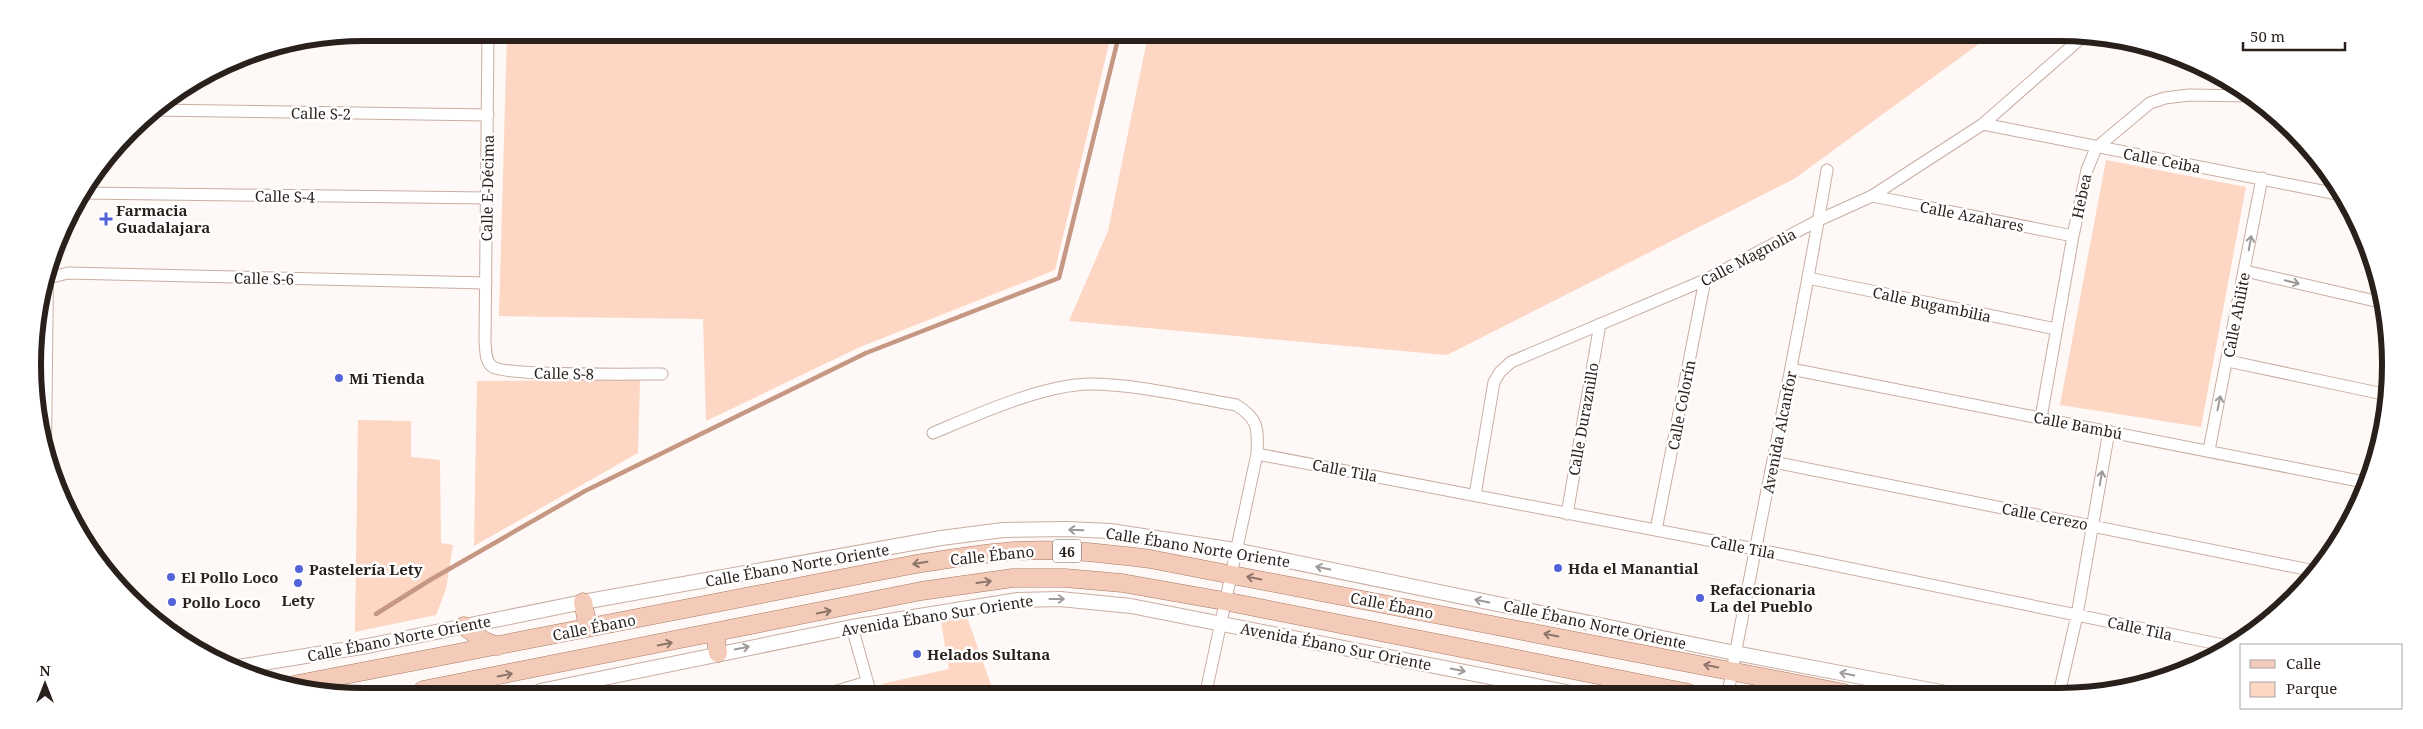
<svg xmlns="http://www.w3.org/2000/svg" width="2423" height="729" font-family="'Noto Serif',serif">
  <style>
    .green { fill: #fdd6c4 }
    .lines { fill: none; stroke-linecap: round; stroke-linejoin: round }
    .stream { stroke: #c69884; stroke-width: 4.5 }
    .minor-casing { stroke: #c8aea3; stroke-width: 13 }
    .tertiary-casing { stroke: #c8aea3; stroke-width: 16 }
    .primary-casing { stroke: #a87862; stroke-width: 19 }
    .minor { stroke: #fff; stroke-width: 11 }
    .tertiary { stroke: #fff; stroke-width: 14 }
    .primary { stroke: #f4cbb8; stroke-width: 18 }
    .oneway { stroke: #9f9a98 }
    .oneway2 { stroke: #8e756a }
    .poi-dot { fill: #5462d8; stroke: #fff; stroke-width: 2 }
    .labels { text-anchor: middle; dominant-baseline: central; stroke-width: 5; stroke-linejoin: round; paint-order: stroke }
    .shield { fill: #fff; stroke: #69625f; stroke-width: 1 }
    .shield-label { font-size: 14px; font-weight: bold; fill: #291f1b }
    .street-label { font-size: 15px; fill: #291f1b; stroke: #fff }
    .poi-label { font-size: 15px; font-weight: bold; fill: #291f1b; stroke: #fff; text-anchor: start }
    .rim { fill: none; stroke: #291f1b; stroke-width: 6 }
  </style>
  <rect width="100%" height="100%" fill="#fef8f6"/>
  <!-- green -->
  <path class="green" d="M507,33L1111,35L1055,270L860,347L706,421L703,319L499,316Z
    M1148,35L1987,38L1794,179L1447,355L1069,321L1108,231Z
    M2106,160L2246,187L2201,427L2060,405Z
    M640,380L638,453L474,546L477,381Z
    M358,420L411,421V457L440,460L441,543L453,545L446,589L436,615L355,632Z
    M967,617L991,685L1044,692L883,691L881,684L949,669L941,622Z"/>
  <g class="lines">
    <!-- stream -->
    <path class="stream" d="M376,614L430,580L585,491L866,353L1059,278L1119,35"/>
    <!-- minor casing -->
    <g class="minor-casing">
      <path id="minor" d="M488,33L485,342C486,351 485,362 493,367C506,376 637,374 662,374
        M153,110L488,115
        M1983,124L2342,195
        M82,193L487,198
        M1872,196L2073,236
        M2245,271L2384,303
        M1808,278L2056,329
        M44,279L68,273L486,283
        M2228,361L2388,395
        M1791,369L2364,482
        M2041,418L2073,236L2087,170L2096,148L2150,103L2165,98L2189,95L2253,96
        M933,433C976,415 1042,385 1089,384C1136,384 1189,397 1236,405C1259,419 1258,429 1257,454L1206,692
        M2209,450L2262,178
        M1257,454L1755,549L2228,646
        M1774,462L2315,571
        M1475,495L1494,382L1500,372L1511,362L1705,280L1819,220L1872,196L1983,124L2080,39
        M1567,514L1600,324
        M1656,530L1705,280
        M852,627L870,691
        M837,691L867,682
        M1728,693C1760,518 1798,345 1827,170
        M2059,694L2077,615L2109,431"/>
    </g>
    <!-- tertiary casing -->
    <g class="tertiary-casing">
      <path id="tertiary" d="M44,451L46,272
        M238,667L367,646L583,602L941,538L1003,530L1067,529L1110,531L1235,550L1735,653L1946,693
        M540,691L852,627L1018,600L1060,599L1131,606L1571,693"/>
    </g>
    <!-- primary casing -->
    <g class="primary-casing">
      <path id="primary" d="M583,602L588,627
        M464,626L484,641L498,646
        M715,634L718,653
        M288,686L916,564C945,560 975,554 1004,552C1053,547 1101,553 1150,559L1844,693
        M423,690L921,591L1013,578H1065L1122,583L1224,601L1689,693"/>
    </g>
    <!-- minor -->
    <use href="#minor" class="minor"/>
    <!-- tertiary -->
    <use href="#tertiary" class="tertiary"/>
    <!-- primary -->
    <use href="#primary" class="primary"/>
  </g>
  <!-- one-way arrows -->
  <defs><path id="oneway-shaft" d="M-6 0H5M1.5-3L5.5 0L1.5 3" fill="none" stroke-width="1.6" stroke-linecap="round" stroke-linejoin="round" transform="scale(1.25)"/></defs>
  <g class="oneway">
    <use href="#oneway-shaft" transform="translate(2250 243) rotate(-80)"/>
    <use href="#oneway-shaft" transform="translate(2292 282) rotate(13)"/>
    <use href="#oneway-shaft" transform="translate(2219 403) rotate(-78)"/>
    <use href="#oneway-shaft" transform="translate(2101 478) rotate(-80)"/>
    <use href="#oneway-shaft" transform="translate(1076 530) rotate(-178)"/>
    <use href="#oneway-shaft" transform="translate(1323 568) rotate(-168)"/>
    <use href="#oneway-shaft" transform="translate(1057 599)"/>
    <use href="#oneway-shaft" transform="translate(1482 601) rotate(-168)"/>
    <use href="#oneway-shaft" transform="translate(742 648) rotate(-11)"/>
    <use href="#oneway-shaft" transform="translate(1458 670) rotate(11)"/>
    <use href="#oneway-shaft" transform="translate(1847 674) rotate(-169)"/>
  </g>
  <g class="oneway2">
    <use href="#oneway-shaft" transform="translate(920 563) rotate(171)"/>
    <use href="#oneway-shaft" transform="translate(1254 578) rotate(-169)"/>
    <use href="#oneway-shaft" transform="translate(984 582) rotate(-8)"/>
    <use href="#oneway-shaft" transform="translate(824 612) rotate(-12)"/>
    <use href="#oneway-shaft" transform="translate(1551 635) rotate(-169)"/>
    <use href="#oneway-shaft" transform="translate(665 644) rotate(-11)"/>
    <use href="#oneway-shaft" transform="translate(1711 666) rotate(-169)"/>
    <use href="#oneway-shaft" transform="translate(505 675) rotate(-11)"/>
  </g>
  <!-- markers -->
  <g class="poi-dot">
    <path d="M103.5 211.5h5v5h5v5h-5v5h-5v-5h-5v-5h5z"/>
    <circle cx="339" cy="378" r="5"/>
    <circle cx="1558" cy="568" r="5"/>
    <circle cx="299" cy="569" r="5"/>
    <circle cx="171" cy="577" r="5"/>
    <circle cx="298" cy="583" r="5"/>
    <circle cx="1700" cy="598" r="5"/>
    <circle cx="172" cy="602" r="5"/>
    <circle cx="917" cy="654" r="5"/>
  </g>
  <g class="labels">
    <!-- shield labels -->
    <rect class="shield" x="1053" y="539.5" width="28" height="23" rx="4"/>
    <g class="shield-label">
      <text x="1067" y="551">46</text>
    </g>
    <!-- street labels -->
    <g class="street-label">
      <text transform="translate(321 113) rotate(1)">Calle S-2</text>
      <text transform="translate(2162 160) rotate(11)">Calle Ceiba</text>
      <text transform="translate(487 188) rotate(-89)">Calle E-Décima</text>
      <text transform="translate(285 196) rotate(1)">Calle S-4</text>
      <text transform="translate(2081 196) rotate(-78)">Hebea</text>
      <text transform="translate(1972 216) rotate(11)">Calle Azahares</text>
      <text transform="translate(1748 257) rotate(-28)">Calle Magnolia</text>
      <text transform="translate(264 278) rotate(1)">Calle S-6</text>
      <text transform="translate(1932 304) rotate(12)">Calle Bugambilia</text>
      <text transform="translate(2236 315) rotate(-79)">Calle Ahilite</text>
      <text transform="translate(564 373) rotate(1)">Calle S-8</text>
      <text transform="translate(1681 405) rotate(-79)">Calle Colorín</text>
      <text transform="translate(1583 419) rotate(-80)">Calle Duraznillo</text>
      <text transform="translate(2078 425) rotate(11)">Calle Bambú</text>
      <text transform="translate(1779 432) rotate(-79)">Avenida Alcanfor</text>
      <text transform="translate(1345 470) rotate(11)">Calle Tila</text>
      <text transform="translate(2045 516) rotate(11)">Calle Cerezo</text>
      <text transform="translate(1198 547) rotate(9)">Calle Ébano Norte Oriente</text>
      <text transform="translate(1743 547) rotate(11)">Calle Tila</text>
      <text transform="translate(992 555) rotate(-6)">Calle Ébano</text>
      <text transform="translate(797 565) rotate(-10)">Calle Ébano Norte Oriente</text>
      <text transform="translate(1392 605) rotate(11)">Calle Ébano</text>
      <text transform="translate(937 615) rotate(-9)">Avenida Ébano Sur Oriente</text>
      <text transform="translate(1595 624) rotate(12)">Calle Ébano Norte Oriente</text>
      <text transform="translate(594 627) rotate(-11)">Calle Ébano</text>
      <text transform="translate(2140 628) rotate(12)">Calle Tila</text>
      <text transform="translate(399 638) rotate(-11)">Calle Ébano Norte Oriente</text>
      <text transform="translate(1336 646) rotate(11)">Avenida Ébano Sur Oriente</text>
    </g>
    <!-- poi labels -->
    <g class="poi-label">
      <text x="116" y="210">Farmacia<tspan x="116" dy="17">Guadalajara</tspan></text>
      <text x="349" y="378">Mi Tienda</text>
      <text x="1568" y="568">Hda el Manantial</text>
      <text x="309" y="569">Pastelería Lety</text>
      <text x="181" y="577">El Pollo Loco</text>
      <text x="1710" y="589">Refaccionaria<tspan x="1710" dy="17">La del Pueblo</tspan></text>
      <text x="298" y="600" text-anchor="middle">Lety</text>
      <text x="182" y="602">Pollo Loco</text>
      <text x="927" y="654">Helados Sultana</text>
    </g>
  </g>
  <!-- crop -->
  <path d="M0 0H2423V729H0ZM364 41H2059A323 323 0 0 1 2382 364V365A323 323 0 0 1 2059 688H364A323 323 0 0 1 41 365V364A323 323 0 0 1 364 41Z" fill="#fff" fill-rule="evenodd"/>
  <path class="rim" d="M364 41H2059A323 323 0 0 1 2382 364V365A323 323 0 0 1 2059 688H364A323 323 0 0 1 41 365V364A323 323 0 0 1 364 41Z"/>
  <!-- legend -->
  <rect x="2240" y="644" width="162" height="65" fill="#ffffff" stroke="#a9a5a4"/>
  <rect x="2250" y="660" width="25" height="8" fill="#f4cbb8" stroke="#a9a5a4"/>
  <text x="2286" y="669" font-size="15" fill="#291f1b">Calle</text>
  <rect x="2250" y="682" width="25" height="15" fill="#fdd6c4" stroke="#a9a5a4"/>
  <text x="2286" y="694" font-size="15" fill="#291f1b">Parque</text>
  <!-- north arrow -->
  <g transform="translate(45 684)" stroke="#ffffff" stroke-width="4" paint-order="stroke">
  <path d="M0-4L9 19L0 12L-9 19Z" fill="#291f1b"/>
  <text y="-8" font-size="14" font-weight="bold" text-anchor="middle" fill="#291f1b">N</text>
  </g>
  <!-- scale -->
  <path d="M2243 42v8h102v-8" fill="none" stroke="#291f1b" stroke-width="2.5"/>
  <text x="2250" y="42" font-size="15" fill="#291f1b" stroke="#ffffff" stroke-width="4" paint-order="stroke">50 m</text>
</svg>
